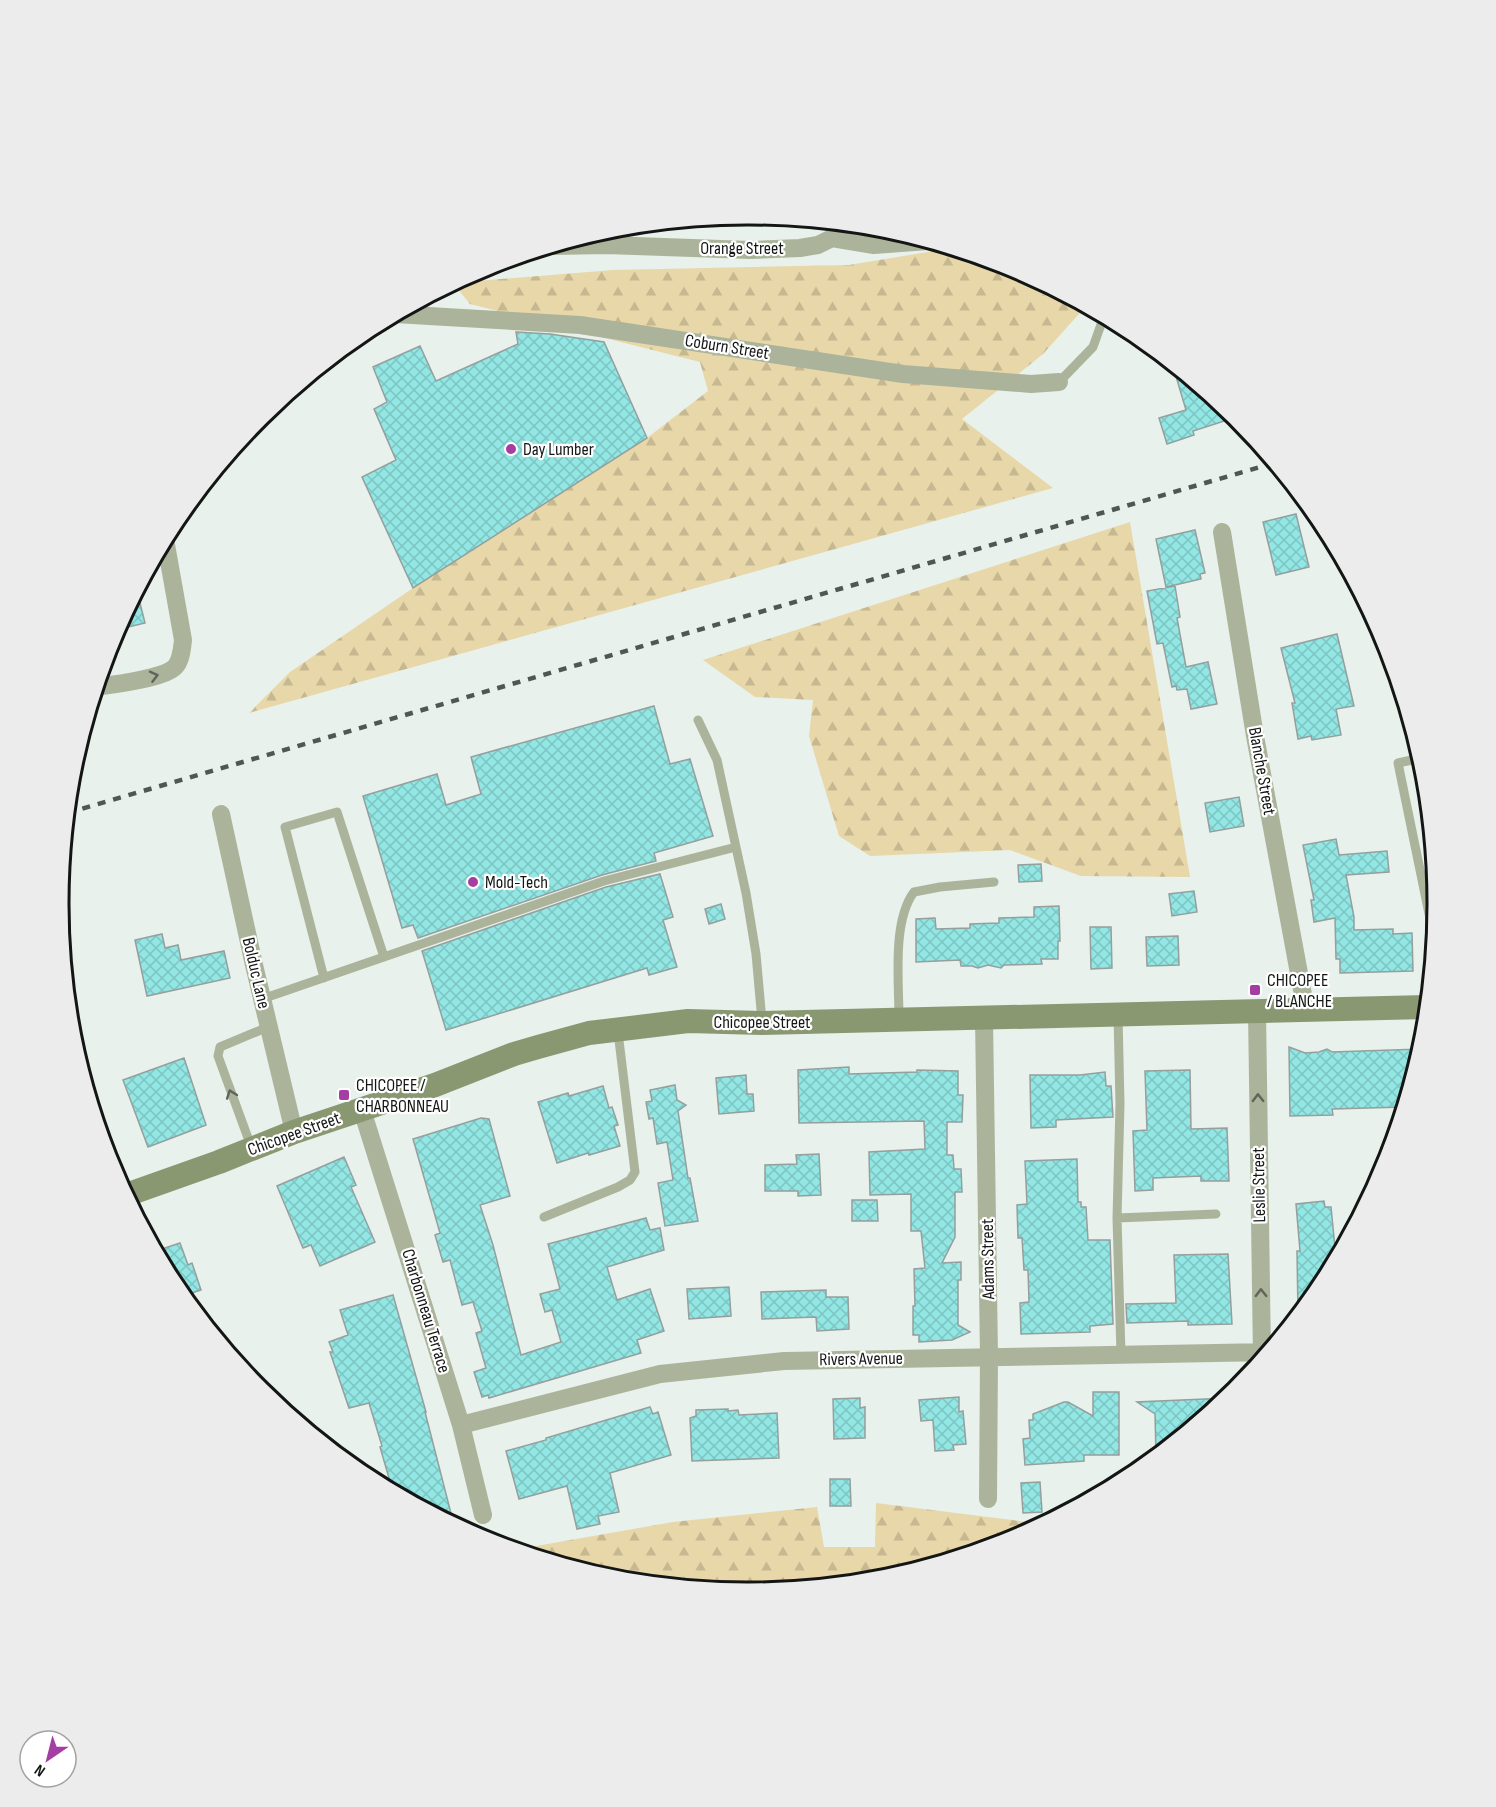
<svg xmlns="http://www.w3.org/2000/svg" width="1496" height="1807" font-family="'Sofia Sans Condensed',sans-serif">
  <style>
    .forest { fill: url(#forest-firs) }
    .building { fill: url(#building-cross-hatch); stroke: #949f9e; stroke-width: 1.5 }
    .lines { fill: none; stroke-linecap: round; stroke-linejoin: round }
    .lane { stroke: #abb49b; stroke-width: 9 }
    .street { stroke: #abb49b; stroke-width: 18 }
    .secondary { stroke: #8a9872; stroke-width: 24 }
    .rail { stroke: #515653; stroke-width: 4.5; stroke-dasharray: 8 8; stroke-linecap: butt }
    .oneway { stroke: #5f6558 }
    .poi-dot { fill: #a53ea2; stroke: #fff; stroke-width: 2 }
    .labels { text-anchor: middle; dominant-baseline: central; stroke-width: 4.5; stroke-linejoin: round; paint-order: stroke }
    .street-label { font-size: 18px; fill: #131614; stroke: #fff }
    .poi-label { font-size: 18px; fill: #131614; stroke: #fff; text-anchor: start }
    .rim { fill: none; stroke: #131614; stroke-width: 3 }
  </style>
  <defs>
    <pattern id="forest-firs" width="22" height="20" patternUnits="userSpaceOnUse" patternTransform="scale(1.5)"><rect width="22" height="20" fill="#e8d7a8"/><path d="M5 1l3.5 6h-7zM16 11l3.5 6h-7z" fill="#c6b890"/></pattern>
    <pattern id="building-cross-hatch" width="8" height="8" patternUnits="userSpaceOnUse" patternTransform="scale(1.5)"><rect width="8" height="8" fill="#92e6e3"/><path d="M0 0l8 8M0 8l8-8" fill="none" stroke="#7dc5c2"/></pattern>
  </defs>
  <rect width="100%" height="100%" fill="#e8f1eb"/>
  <!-- forest -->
  <path class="forest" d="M952,248L1012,267L1086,306L1043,354L962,419L1053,488L249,713L290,672L413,588L647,438L708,391L700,362L470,304L453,283L613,270L849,265Z
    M1130,522L1190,877L1081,876L1010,850L870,856L839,836L809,736L813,700L755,697L703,660Z
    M876,1503L1043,1524L1012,1541L882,1580L748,1593L613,1580L490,1542L536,1546L673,1522L817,1507L824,1547H875Z"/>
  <!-- building -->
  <path class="building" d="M516,332L550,334L604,342L647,438L413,588L362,477L396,460L374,409L387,402L373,367L420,346L436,381L518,344Z
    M1172,363L1236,416L1237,417L1193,431L1194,435L1167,444L1159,418L1186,410Z
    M1296,514L1309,567L1276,575L1263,522Z
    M1195,530L1205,573L1200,574L1201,579L1166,587L1156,539Z
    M1175,586L1180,617L1177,618L1186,667L1208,662L1217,704L1191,709L1187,689L1177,690L1176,686L1172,687L1163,643L1157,644L1147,591Z
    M137,591L145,623L116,630Z
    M1337,634L1354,706L1336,709L1341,735L1312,740L1311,736L1298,739L1292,703H1295L1281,648Z
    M654,706L670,764L690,759L713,836L654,853L656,861L602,875L418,938L413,925L402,928L363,796L437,774L446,805L481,794L471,757Z
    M1239,797L1244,826L1210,832L1205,803Z
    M1336,839L1339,855L1387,851L1389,872L1346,875L1354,917V930L1393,929V934L1412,933L1413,971L1340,973V959H1336L1335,918L1314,922L1311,900H1314L1303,845Z
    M1041,864L1042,881L1019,882L1018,865Z
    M660,874L673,917L663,920L677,967L649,975L647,968L446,1030L422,951L606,887Z
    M1194,891L1197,912L1172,916L1169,894Z
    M721,904L725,919L709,924L705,909Z
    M1059,906L1060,941H1058V959H1041L1042,964L1004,965L1001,968L988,965L978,968L972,966H961L960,960L916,962V919L935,918L936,929L970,928V924L999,923V918L1034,917V907Z
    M1090,927H1111L1112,968L1091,969Z
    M162,934L165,948L178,945L181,960L224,951L230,978L147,996L135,940Z
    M1178,936L1179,965L1147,966L1146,937Z
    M1289,1047L1305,1053L1319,1052L1327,1049L1332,1052L1421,1049L1403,1107L1332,1109L1333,1115L1290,1116Z
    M184,1058L206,1125L148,1147L123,1080Z
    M849,1067V1074L917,1072V1070L958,1071V1095H963L962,1122H947V1155H953L954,1169H961L962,1192H955V1237L942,1263L961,1262V1280H958V1325L970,1332L952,1340L919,1342V1335H913V1306H915L914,1269L925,1268L921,1231H911V1194L870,1195L869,1152L925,1149L924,1121L799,1123L798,1070Z
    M1190,1070L1191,1129L1227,1128L1229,1181H1201V1176L1153,1178V1190L1135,1191L1133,1131L1147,1130L1145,1071Z
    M1105,1072L1106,1086H1111L1113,1117L1056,1120V1127L1031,1128L1030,1075H1080Z
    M746,1075L747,1094H753L754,1111L719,1114L716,1078Z
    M675,1085L677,1100L686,1105L678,1111L688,1178H690L698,1221L665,1226L658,1183L673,1180L667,1142L657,1144L653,1118L649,1119L646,1102L652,1101L650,1090Z
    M603,1086L609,1108L612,1107L618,1125L614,1126L620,1146L589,1155L588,1153L557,1163L538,1102L568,1093L569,1096Z
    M481,1118L489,1119L510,1196L480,1205L493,1245L521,1355L561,1342L552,1310L545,1312L540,1294L560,1289L548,1244L646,1218L650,1230L660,1228L664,1250L607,1267L617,1300L650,1289L664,1331L637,1340L641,1353L489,1398L488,1395L482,1397L474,1372L486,1368L476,1333L482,1331L473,1302L462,1305L450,1260L443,1262L435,1235L440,1233L413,1139Z
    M819,1154L821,1195L798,1196V1191H765V1165L797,1164L796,1155Z
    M344,1157L356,1185L351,1187L375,1242L320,1266L311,1245L303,1248L277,1186Z
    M1077,1159L1078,1202H1081V1207H1086L1088,1240H1110L1113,1323V1324L1090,1326V1332L1021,1334L1020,1303L1029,1302L1028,1270H1024L1022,1238H1018L1017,1205L1027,1204L1025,1161Z
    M852,1200H877L878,1221H852Z
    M1324,1201L1325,1207H1331L1336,1258L1321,1287L1298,1314L1297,1251H1300L1296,1204Z
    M180,1243L188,1265L192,1263L201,1290L182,1296L175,1286L156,1251Z
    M1228,1254L1232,1324L1188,1325V1321L1127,1323L1126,1304L1176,1303L1174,1255Z
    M729,1287L731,1316L689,1319L687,1289Z
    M826,1290V1297H848L849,1329L817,1331L816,1317L762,1319L761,1292Z
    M393,1295L426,1412H425L454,1525L393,1492L380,1447L382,1446L369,1403L349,1408L330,1352H333L329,1342L348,1335L340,1310Z
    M1093,1392H1119V1455H1084V1461L1025,1465L1023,1439L1030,1438L1029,1420H1033V1414L1064,1402H1068L1093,1416Z
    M959,1397V1412L963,1411L966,1444L953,1445L954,1450L935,1451L933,1420L921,1421L919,1400Z
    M860,1398V1408L865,1407V1438L834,1439L833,1399Z
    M1227,1398L1166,1448L1156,1456L1155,1414L1137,1402Z
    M650,1407L653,1414L658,1412L671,1455L610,1473L619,1512L598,1516L600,1524L577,1529L567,1486L519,1499L506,1451L546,1440V1438Z
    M728,1409V1411L738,1410L739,1415L777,1413L779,1458L692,1461L690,1418L696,1416V1410Z
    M830,1479H850L851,1506H830Z
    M1040,1482L1042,1512L1023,1513L1021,1483Z"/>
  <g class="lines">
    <!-- lane -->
    <path class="lane" d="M1059,382L1093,347L1104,316
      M698,720L717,760L746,893L756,954L762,1021
      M1421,758L1398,763L1434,938
      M324,978L285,827L337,812L384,957
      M262,999L604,881L736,847
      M1118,1015L1120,1104L1117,1218L1216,1214
      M899,1018C899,982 892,921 914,892L940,887L994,882
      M252,1149L218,1056L220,1047L268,1027
      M544,1217L618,1187L630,1180L635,1172L618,1032
      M1117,1218L1121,1354"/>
    <!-- street -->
    <path class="street" d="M832,238L844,224
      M553,246L606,245L750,250L800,248L818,245L832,238L874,245L928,241
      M395,314L580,325L903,374L1031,384L1059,382
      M1222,532L1255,736L1306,1011
      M97,687C114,684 163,679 175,667C181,661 182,649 183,640L165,539
      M221,814L254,965L294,1132
      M1257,1011L1262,1358
      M984,1018L989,1356L988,1499
      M362,1110L461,1425L483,1515
      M461,1425L660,1374L784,1361L1268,1352"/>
    <!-- secondary -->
    <path class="secondary" d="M126,1195L219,1162L294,1132L435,1085L514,1054L538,1047L589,1033L688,1021L762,1023L1427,1007"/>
    <!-- rail -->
    <path class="rail" d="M67,813L1274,463"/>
  </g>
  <!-- one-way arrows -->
  <defs><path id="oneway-chevron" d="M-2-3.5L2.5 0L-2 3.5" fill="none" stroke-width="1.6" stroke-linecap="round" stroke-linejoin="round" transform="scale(1.5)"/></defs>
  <g class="oneway">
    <use href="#oneway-chevron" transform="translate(154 676) rotate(-14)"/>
    <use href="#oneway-chevron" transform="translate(231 1094) rotate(-110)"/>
    <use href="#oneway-chevron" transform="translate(1258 1098) rotate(-91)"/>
    <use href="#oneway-chevron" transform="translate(1261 1293) rotate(-91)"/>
  </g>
  <!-- markers -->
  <g class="poi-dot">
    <circle cx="511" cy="449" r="6"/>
    <circle cx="473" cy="882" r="6"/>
    <rect x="1249" y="984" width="12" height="12" rx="3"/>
    <rect x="338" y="1089" width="12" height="12" rx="3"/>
  </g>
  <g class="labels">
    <!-- street labels -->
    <g class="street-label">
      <text x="742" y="248">Orange Street</text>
      <text transform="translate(727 347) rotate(9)">Coburn Street</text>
      <text transform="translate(1262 771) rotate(80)">Blanche Street</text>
      <text transform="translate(256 973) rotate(77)">Bolduc Lane</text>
      <text x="762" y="1022">Chicopee Street</text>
      <text transform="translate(294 1134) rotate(-20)">Chicopee Street</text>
      <text transform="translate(1259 1185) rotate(-91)">Leslie Street</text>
      <text transform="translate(988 1259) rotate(-91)">Adams Street</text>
      <text transform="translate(426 1311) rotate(73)">Charbonneau Terrace</text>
      <text transform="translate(861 1359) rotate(-1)">Rivers Avenue</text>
    </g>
    <!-- poi labels -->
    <g class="poi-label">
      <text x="523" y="449">Day Lumber</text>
      <text x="485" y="882">Mold-Tech</text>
      <text x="1267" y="980">CHICOPEE<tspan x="1267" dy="21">/ BLANCHE</tspan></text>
      <text x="356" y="1085">CHICOPEE /<tspan x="356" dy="21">CHARBONNEAU</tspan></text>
    </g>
  </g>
  <!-- crop -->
  <path d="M0 0H1496V1807H0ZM747 225H749A678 678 0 0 1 1427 903V904A678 678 0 0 1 749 1582H747A678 678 0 0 1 69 904V903A678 678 0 0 1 747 225Z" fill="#ececec" fill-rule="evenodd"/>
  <path class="rim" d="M747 225H749A678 678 0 0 1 1427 903V904A678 678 0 0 1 749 1582H747A678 678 0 0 1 69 904V903A678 678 0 0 1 747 225Z"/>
  <!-- north arrow -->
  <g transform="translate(48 1759) rotate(215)"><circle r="28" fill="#ffffff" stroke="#a1a2a1" stroke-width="1.5"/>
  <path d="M0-4.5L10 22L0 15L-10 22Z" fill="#a53ea2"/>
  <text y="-9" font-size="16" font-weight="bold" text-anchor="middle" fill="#131614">N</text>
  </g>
</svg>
